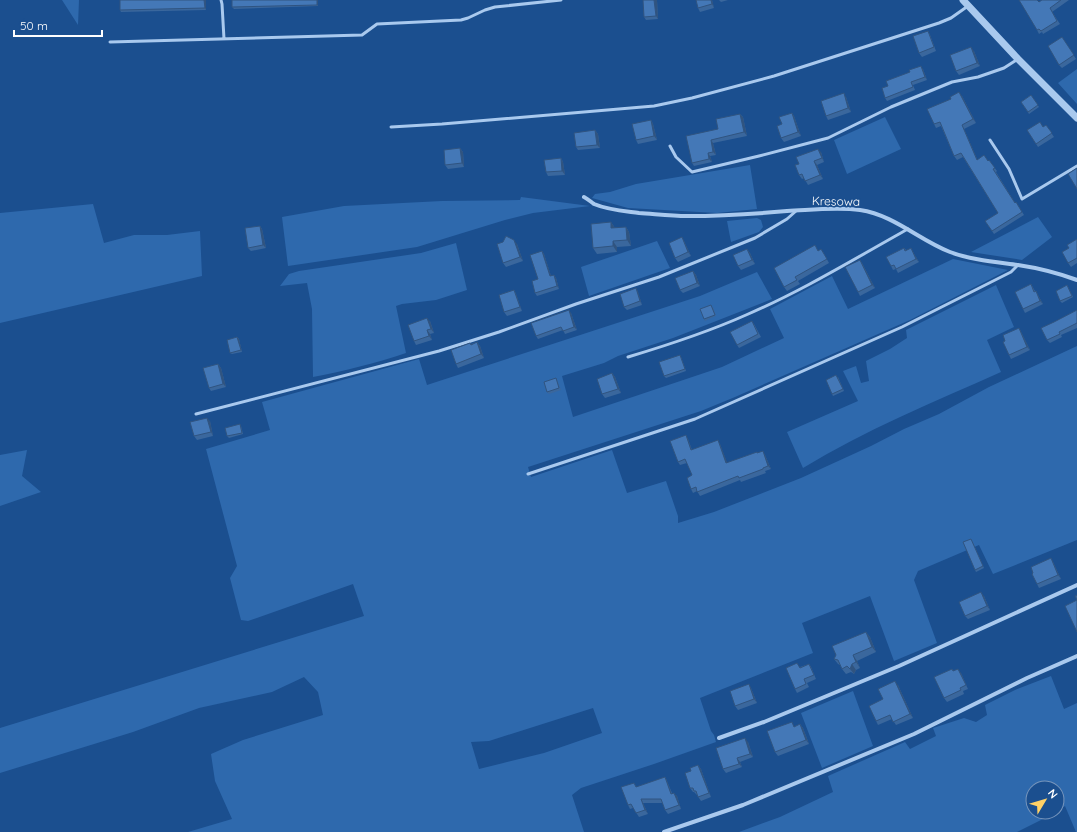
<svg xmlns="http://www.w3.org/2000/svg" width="1077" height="832" font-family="Quicksand,sans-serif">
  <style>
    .green { fill: #2e69ad; fill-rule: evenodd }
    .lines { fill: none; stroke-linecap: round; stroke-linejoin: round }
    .service { stroke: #a9c9ee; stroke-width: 3 }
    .minor { stroke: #a9c9ee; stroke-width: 4 }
    .tertiary { stroke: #a9c9ee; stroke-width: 7 }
    .wall { fill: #3a679d }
    .shaded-wall { fill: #305480 }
    .building { fill: #4478b7; stroke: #305480 }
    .labels { text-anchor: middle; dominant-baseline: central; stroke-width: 3.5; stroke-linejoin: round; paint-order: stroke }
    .street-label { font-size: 12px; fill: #fff; stroke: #1b4f8f }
  </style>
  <rect width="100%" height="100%" fill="#1b4f8f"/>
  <!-- green -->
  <path class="green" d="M62,0H79L78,25Z
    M1077,69V104L1058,83Z
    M885,117L901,149L847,174L834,140Z
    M750,165L757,209L717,213L628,208L592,198L595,194L610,192L636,184Z
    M521,197L590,206L533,213L505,220L417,247L288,266L282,217L344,206L442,201L520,200Z
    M93,204L104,243L134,235H167L200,231L202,276L0,323V213Z
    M1038,217L1052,237L1022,260L971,252Z
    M757,218L761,220L763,227L759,232L731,242L727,221Z
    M657,241L670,268L589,296L581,267Z
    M456,243L467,290L436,300L402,304L396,306L406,353C376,363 344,371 313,377L312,309L307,283L280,286L289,274L299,271L421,253Z
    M953,259L1008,270L910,320L735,397L701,411L528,467L531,477L612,450L627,493L666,481L678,516V523L714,512L801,478L871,446L904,429L939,414L989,387L1077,346V540L993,574L979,545L918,571L914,580L937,643L894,661L870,596L802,623L813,653L700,698L711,731L714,735L716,742L654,764L581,788L572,795L584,832H188L232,819L215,781L211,754L243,740L323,715L318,692L304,677L272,692L199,708L133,732L0,773V728L364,616L353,584L248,621L241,620L230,578L237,566L206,449L270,430L262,402L419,359L427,385L700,296L757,272L772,299L673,338L618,356L604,363L562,376L573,417L722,367L784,338L770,309L832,276L848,309ZM593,708L602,733L544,753L479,769L471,742L489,741Z
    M996,285L1014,327L987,340L1001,372C934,402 865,430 803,468L787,432L858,401L843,371L856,366L861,383L869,381L866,361L890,349L907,338L906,330Z
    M27,450L22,476L41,492L0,506V455Z
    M1051,676L1064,709L1077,703V832H1076L1065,806L1057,811V788H1033V812H1055L1043,819L1017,832H739L780,817L833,792L828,776L905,742L910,749L936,736L933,728L964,718L976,722L987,715L985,705L1015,690Z
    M853,691L873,746L822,768L801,713Z"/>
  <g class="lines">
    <!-- service -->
    <path class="service" d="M221,0L222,4L224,39
      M110,42L362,35L377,24L461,20L468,18L485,10L495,7L561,0
      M391,127L442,124L654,106L692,98L774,76L939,23L951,18L968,6
      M990,140L1009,169L1022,199L1077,166
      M670,146L676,157L692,172L759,156L828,138L891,107L952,82L978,77L1004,68L1018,59
      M628,357C668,345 708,332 746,315C802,291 854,259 908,229
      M196,414L439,351L499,332L576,304L659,277L755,238L787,219L796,211
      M528,474L695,419L902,327L1011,272L1018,265"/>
    <!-- minor -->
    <path class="minor" d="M584,197C588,199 591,202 594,204C608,210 624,211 639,213C655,214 671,216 687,216C721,216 754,214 787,211C811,210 836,207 860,210C894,215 919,240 950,252C971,260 996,262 1018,265C1038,268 1058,273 1077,280
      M719,738L764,722L899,666L1077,585
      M664,832L743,805L914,734L1027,678L1077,656"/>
    <!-- tertiary -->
    <path class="tertiary" d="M963,0L1018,59L1077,118"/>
  </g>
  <!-- wall -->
  <path class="wall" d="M120,0H206V10L121,12L120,10Z
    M232,0H318V6L234,9L232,7Z
    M643,0H657L658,19L646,20L644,17Z
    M696,0H712L714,8L700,12L698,8Z
    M719,0H728L721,2Z
    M1042,0H1069L1052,12L1060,24L1043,34L1042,32L1039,34L1037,30L1039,2Z
    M928,31L930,35L936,51L922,57L919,53Z
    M1062,37L1076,59L1062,68L1059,65Z
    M974,51L980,66L959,75L956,71Z
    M923,69L927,80L913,85L915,90L887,101L885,98L888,86L910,72Z
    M1031,95L1039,107L1029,114L1021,102Z
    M962,96L976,123L964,129L977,159L988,161L989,160L997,171L996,172L1015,203L1016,202L1024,215L994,234L985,221L998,213L963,157L957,160L954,156L941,126L936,128L934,124Z
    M846,97L851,112L828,120L826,116Z
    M792,113L794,116L801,136L784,142L781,138L782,124Z
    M740,114L743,117L747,136L713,143L716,155L710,156L712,162L694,166L692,163L718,129Z
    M651,120L653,124L657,140L638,144L636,140Z
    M1046,125L1054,137L1038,147L1027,130L1043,127Z
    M595,130L598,134L600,148L578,150L576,147Z
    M460,148L463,152L464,167L448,169L445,165Z
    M821,152L824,162L817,165L823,179L808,185L804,178L802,179L799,175V164Z
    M561,158L563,162L565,175L548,176L546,172Z
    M611,222L615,228L626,227L629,232L631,246L617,247V252L597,254L593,248Z
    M260,226L262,229L266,248L251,251L248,248Z
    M1077,239V263L1071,267L1068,263L1069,248Z
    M684,241L691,256L678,262L675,258Z
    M517,244L523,261L506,267L503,263Z
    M904,248L906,250L913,252L919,262L898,273L896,269L893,270L891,266Z
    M747,249L750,253L755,264L741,270L738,266Z
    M818,250L823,252L829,263L798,281L800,284L787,291L784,287Z
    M542,251L544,254L551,276L554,275L556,278L559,289L537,296L535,293L538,279Z
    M862,263L875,288L860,296L858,292Z
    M693,271L696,275L700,286L683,293L680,290Z
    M1031,284L1035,291H1036L1038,295L1043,304L1025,313L1023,309Z
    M1067,285L1073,297L1062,303L1060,301Z
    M636,288L638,292L642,305L627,310L624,307Z
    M514,290L516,294L522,311L507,316L504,312Z
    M713,307L716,316L705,321L704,319Z
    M1077,310V328L1061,335L1062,337L1050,343L1047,340L1054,322Z
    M571,313L577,330L565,334L563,330L538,339L536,336Z
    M430,321L434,333L430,334L432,340L416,345L414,341Z
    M754,324L761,337L739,348L737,345Z
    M1019,328L1030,350L1011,359L1009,355L1005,341Z
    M237,337L239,339L242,352L232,354L230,353Z
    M477,342L480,346L484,358L458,368L456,364L471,344Z
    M681,357L686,371L666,378L664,376Z
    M218,364L221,368L226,387L211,391L209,388Z
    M612,373L615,377L621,393L605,398L602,394Z
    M838,377L844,391L833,396L832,394Z
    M557,380L561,390L549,394L547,392Z
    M210,421L213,436L197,440L194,436Z
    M241,426L243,434L229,438L227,436Z
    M688,439L692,450L720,444L727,463L757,452L758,453L765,455L771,469L765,471L766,473L741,482L740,480L700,496L697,491L693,493L691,489L692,475L687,463L680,465L678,462Z
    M972,541L984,568L976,572L975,570Z
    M1053,562L1061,579L1039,588L1037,584Z
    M984,596L990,610L968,619L965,616Z
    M866,632L870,637L876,652L857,661L860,668L856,670L854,674L851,672L846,674L842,669L840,665L838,664L834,659Z
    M809,664L811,667L816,679L807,683L809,687L797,693L795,689L800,667Z
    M952,669L953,671L961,673L968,689L963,691L964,694L947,702L944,698Z
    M898,685L913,718L896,725L892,719L878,725L876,721L883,699Z
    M751,688L757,703L738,710L735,706Z
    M800,724L803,728L809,744L778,756L775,752L795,726Z
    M748,742L753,757L740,762L742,767L726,773L723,769Z
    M698,765L701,769L711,797L701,801L697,795L694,792H693L690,788L691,771Z
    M665,777L667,781L672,793L677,796L681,809L668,814L665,810L663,803H643L648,814L639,817L633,808L630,809L628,805L637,787Z"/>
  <!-- shaded-wall -->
  <path class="shaded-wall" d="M204,0H206V10L205,8Z
    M317,0H318V6L317,5Z
    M654,0H657L658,19L656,16Z
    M711,0H712L714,8L712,4Z
    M971,47L974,51L980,66L977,63Z
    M921,66L923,69L927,80L925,77Z
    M959,92L962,96L976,123L973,119Z
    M844,93L846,97L851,112L848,108Z
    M792,113L794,116L801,136L798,132Z
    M740,114L743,117L747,136L744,132Z
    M651,120L653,124L657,140L654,136Z
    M962,125L964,129L979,163L977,160Z
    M595,130L598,134L600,148L597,145Z
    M711,140L713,143L716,155L713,152Z
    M460,148L463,152L464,167L462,163Z
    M818,149L821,152L824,162L822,158Z
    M708,153L710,156L712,162L709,159Z
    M561,158L563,162L565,175L562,171Z
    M814,161L817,165L823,179L820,175Z
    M611,222L615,228V234L611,228Z
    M260,226L262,229L266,248L263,245Z
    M626,227L629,232L631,246L627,240Z
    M682,237L684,241L691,256L688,252Z
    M514,240L517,244L523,261L520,257Z
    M613,241L617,247V252L613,246Z
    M911,248L913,252L919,262L916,259Z
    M747,249L750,253L755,264L752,260Z
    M542,251L544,254L552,279L550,276Z
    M860,260L862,263L875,288L872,285Z
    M693,271L696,275L700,286L697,283Z
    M554,275L556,278L559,289L557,286Z
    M636,288L638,292L642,305L640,301Z
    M514,290L516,294L522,311L520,307Z
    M1036,291L1038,295L1043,304L1040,301Z
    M569,310L571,313L577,330L574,327Z
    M427,318L430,321L434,333L431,329Z
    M1019,328L1030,350L1027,347Z
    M427,330L430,334L432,340L429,336Z
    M237,337L239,339L242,352L241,350Z
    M477,342L480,346L484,358L481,354Z
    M218,364L221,368L226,387L223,384Z
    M612,373L615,377L621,393L618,389Z
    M207,418L210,421L213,436L211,432Z
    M686,435L688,439L693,454L691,450Z
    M718,440L720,444L729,467L726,463Z
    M763,451L765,455L771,469L768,466Z
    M1051,558L1053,562L1061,579L1058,575Z
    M981,592L984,596L990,610L987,606Z
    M866,632L870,637L876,652L872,647Z
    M853,655L857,661L860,668L856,662Z
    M852,664L856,670L854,674L850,669Z
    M958,669L961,673L968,689Z
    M895,681L898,685L913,718L910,714Z
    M749,684L751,688L757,703L754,699Z
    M800,724L803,728L809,744L806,740Z
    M745,738L748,742L753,757L750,754Z
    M737,758L740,762L742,767L739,764Z
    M698,765L701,769L711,797L709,793Z
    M665,777L667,781L673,798L671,794Z
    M674,793L677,796L681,809L679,805Z
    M641,799L643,803L648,814L645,810Z"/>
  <!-- building -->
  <path class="building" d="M120,0H204L205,8L120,10Z
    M232,0H317V5L232,7Z
    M643,0H654L656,16L644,17Z
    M696,0H711L712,4L698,8Z
    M1019,0H1037L1039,2L1042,0H1061L1050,8L1057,21L1041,31L1039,29L1037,30Z
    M928,31L934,47L919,53L913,36Z
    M1062,37L1074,55L1059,65L1048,46Z
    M971,47L977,63L956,71L950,55Z
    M921,66L925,77L911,82L913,87L885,98L882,88L888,86L886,81L910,72L909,70Z
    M959,92L973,119L962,125L977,160L984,155L988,161L989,160L995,168L993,169L1015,203L1016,202L1022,212L992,231L985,221L998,213L961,153L954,156L940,122L934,124L927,109L951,99L950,97Z
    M844,93L848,108L826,116L821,101Z
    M1031,95L1038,105L1028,112L1021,102Z
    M792,113L798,132L781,138L777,126L782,124L779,117Z
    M740,114L744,132L711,140L713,152L708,153L709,159L692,163L686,136L718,129L716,119Z
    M651,120L654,136L636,140L632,124Z
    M1040,122L1043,127L1046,125L1052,133L1036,144L1027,130Z
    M595,130L597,145L576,147L574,133Z
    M460,148L462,163L445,165L444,150Z
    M818,149L822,158L814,161L820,175L805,181L802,174L799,175L795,165L799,164L796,157Z
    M561,158L562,171L546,172L544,160Z
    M1077,168V189L1068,174Z
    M611,222V228L626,227L627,240L613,241V246L593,248L591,224Z
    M260,226L263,245L248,248L245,228Z
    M506,236L514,240L520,257L503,263L497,244L503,242Z
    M682,237L688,252L675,258L669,243Z
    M1077,239V258L1068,263L1062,252L1069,248L1067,245Z
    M815,245L818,251L821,249L827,259L795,277L797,280L784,287L774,268Z
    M904,248L905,251L911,248L916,259L896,269L894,265L891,266L886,257Z
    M747,249L752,260L738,266L733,255Z
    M542,251L550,276L554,275L557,286L535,293L532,281L538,279L530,255Z
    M860,260L872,285L858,292L845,267Z
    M693,271L697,283L680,290L675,278Z
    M1031,284L1034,292L1036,291L1040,301L1023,309L1015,292Z
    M1067,285L1072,296L1060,301L1056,291Z
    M636,288L640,301L624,307L620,294Z
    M514,290L520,307L504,312L499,295Z
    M711,305L715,315L704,319L700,309Z
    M569,310L574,327L563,331L561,327L536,336L531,323Z
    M1077,310V323L1059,332L1060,334L1047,340L1041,328L1054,322Z
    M427,318L431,329L427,330L429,336L414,341L408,325Z
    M752,321L758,334L737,345L730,332Z
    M1019,328L1027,347L1009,355L1003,342L1005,341L1003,335Z
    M237,337L241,350L230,353L227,340Z
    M477,342L481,354L456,364L451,350L470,343L471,345Z
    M680,355L685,369L664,376L659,362Z
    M218,364L223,384L209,388L203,368Z
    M612,373L618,389L602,394L597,379Z
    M836,375L843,389L832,394L826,380Z
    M556,378L559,388L547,392L544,382Z
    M207,418L211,432L194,436L190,422Z
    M240,424L242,433L227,436L225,428Z
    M686,435L691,450L718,440L726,463L757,452V453L763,451L768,466L763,468V469L739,478L738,476L697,492L696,487L691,489L687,478L692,475L685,459L678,462L670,441Z
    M971,539L983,566L975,570L963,542Z
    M1051,558L1058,575L1037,584L1032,574L1033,573L1031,567Z
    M981,592L987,606L965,616L959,602Z
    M1077,595V632L1065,606L1077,600L1075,596Z
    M866,632L872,647L853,655L856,662L852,664L850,669L847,666L842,669L838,660L834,659L836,655L832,646Z
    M797,663L800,668L809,664L814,675L804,679L806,684L795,689L786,668Z
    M952,669L953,671L958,669L966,685L960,688L961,690L944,698L934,677Z
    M895,681L910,714L893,722L890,715L876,721L869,706L883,699L878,689Z
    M749,684L754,699L735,706L730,691Z
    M792,722L794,727L800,724L806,740L775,752L767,731Z
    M745,738L750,754L737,758L739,764L723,769L716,748Z
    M698,765L709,793L698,797L696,791H694L693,788H690L685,773L691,771L690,768Z
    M665,777L671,794L674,793L679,805L665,810L661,799H641L645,810L636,813L631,804L628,805L621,787L634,783L636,787Z"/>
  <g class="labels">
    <!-- street labels -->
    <g class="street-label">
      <text transform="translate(836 201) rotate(1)">Kresowa</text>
    </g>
  </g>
  <!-- north arrow -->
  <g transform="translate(1045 800) rotate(52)"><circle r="19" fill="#1b4f8f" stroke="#7695bc"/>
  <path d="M0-3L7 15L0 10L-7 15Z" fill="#ffd166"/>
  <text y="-6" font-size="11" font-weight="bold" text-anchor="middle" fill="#ffffff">N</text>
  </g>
  <!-- scale -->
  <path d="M14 30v6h88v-6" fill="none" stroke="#ffffff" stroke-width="2"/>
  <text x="20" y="30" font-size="12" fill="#ffffff" stroke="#1b4f8f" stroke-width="3" paint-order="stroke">50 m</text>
</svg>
